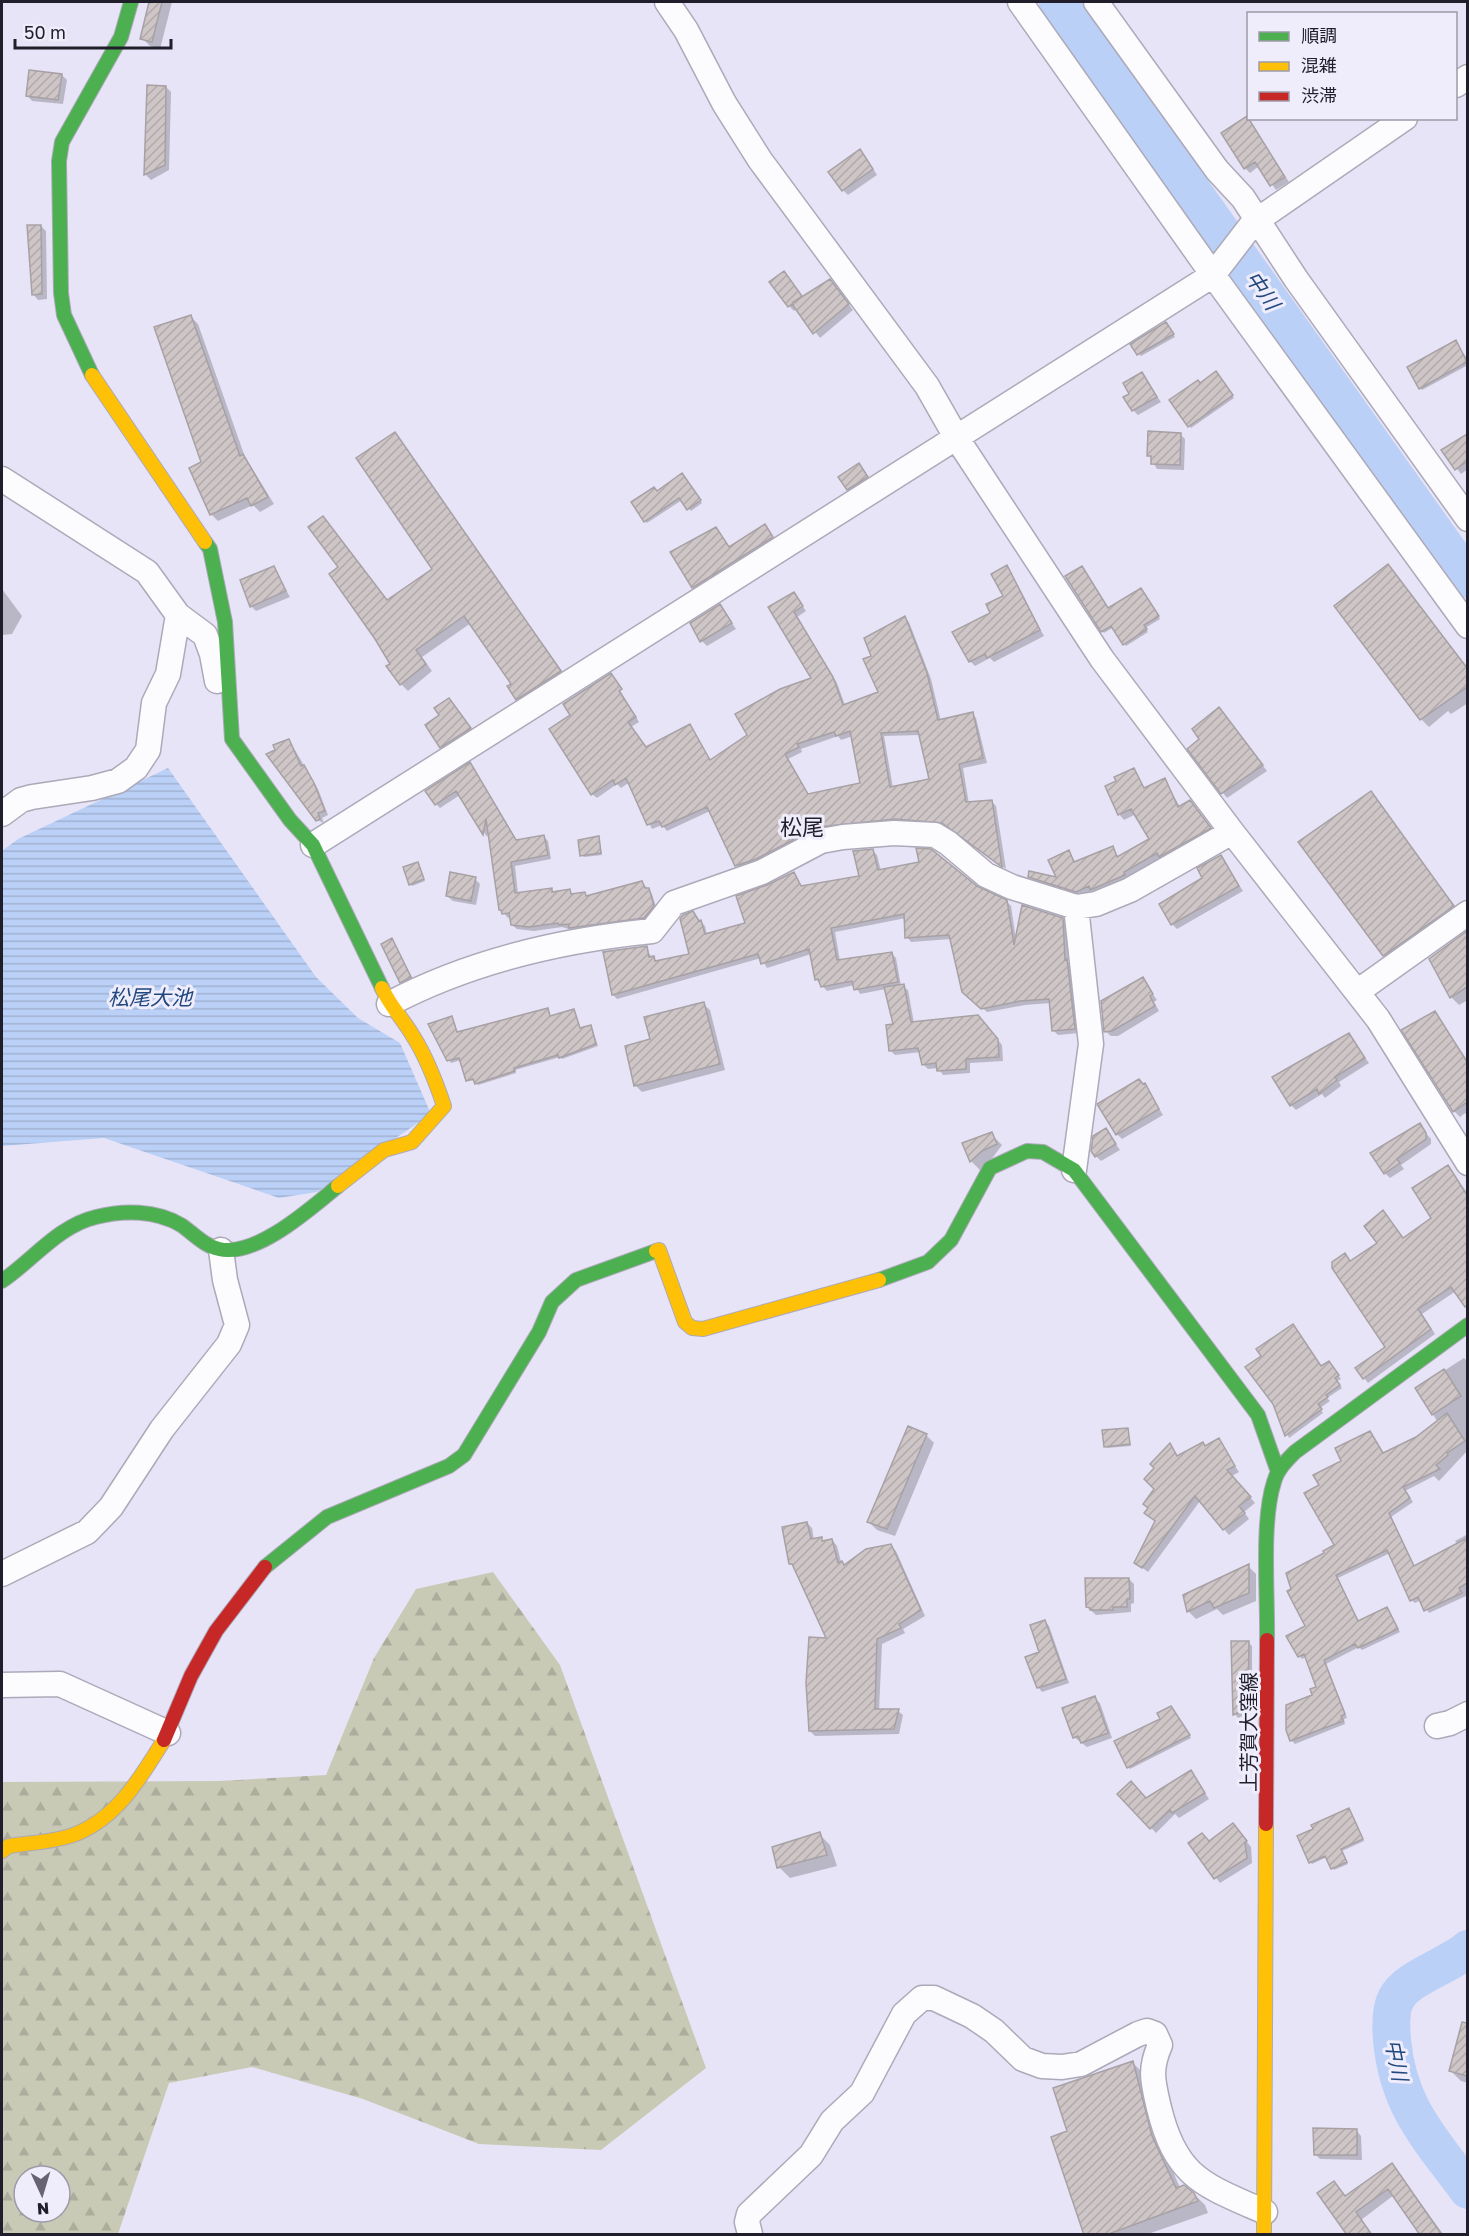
<svg xmlns="http://www.w3.org/2000/svg" width="1469" height="2236" font-family="'Golos Text','Noto Sans JP',sans-serif">
  <style>
    .forest { fill: url(#forest-firs); fill-rule: evenodd }
    .water { fill: url(#water-rules) }
    .shadow { fill: #0003; fill-rule: evenodd }
    .lines { fill: none; stroke-linecap: round; stroke-linejoin: round }
    .river { stroke: #bbd0f6; stroke-width: 38 }
    .building { fill: url(#building-hatch); stroke: #a7a1a5; stroke-width: 1.5; fill-rule: evenodd }
    .street-casing { stroke: #aca9b8; stroke-width: 27 }
    .fast-casing { stroke: #aca9b8; stroke-width: 16 }
    .slow-casing { stroke: #aca9b8; stroke-width: 16 }
    .jam-casing { stroke: #aca9b8; stroke-width: 16 }
    .street { stroke: #fcfbfe; stroke-width: 24 }
    .fast { stroke: #4caf50; stroke-width: 14 }
    .slow { stroke: #ffc107; stroke-width: 14 }
    .jam { stroke: #c62828; stroke-width: 14 }
    .labels { text-anchor: middle; dominant-baseline: central; stroke-width: 6; stroke-linejoin: round; paint-order: stroke }
    .street-label { font-size: 20px; fill: #211e2b; stroke: #efedfb }
    .water-label { font-size: 21px; font-style: italic; fill: #21487f; stroke: #efedfb }
    .quarter-label { font-size: 22px; fill: #211e2b; stroke: #efedfb }
  </style>
  <defs>
    <pattern id="forest-firs" width="22" height="20" patternUnits="userSpaceOnUse" patternTransform="scale(1.5)"><rect width="22" height="20" fill="#c8cab6"/><path d="M5 1l3.5 6h-7zM16 11l3.5 6h-7z" fill="#acad9d"/></pattern>
    <pattern id="water-rules" width="6" height="5" patternUnits="userSpaceOnUse" patternTransform="scale(1.5)"><rect width="6" height="5" fill="#bbd0f6"/><path d="M0 2.5h6" fill="none" stroke="#a0b2d3"/></pattern>
    <pattern id="building-hatch" width="6" height="6" patternUnits="userSpaceOnUse" patternTransform="scale(1.5)"><rect width="6" height="6" fill="#cec5c6"/><path d="M-1 1l2-2M0 6l6-6M5 7l2-2" fill="none" stroke="#b1a9aa"/></pattern>
  </defs>
  <rect width="100%" height="100%" fill="#e8e4f7"/>
  <!-- forest -->
  <path class="forest" d="M493,1572L560,1665L706,2068L601,2150L479,2144L363,2099L252,2067L169,2083L118,2234H2V1782L219,1781L326,1775L374,1658L416,1589ZM24,2176H60V2212H24Z"/>
  <!-- water -->
  <path class="water" d="M168,768L316,977L358,1018L400,1043L431,1114L317,1192L279,1198L104,1138L2,1146V851L18,839Z"/>
  <!-- shadow -->
  <path class="shadow" d="M151,2H172L160,49L150,46L142,38Z
    M62,75L67,80L63,104L32,101L27,95Z
    M148,87H166L171,92L169,170L151,180L146,175Z
    M1247,118L1289,182L1276,190L1259,166L1250,173L1245,168Z
    M865,156L877,175L848,195L843,190Z
    M41,226L46,231L47,299L38,300L33,294Z
    M789,278L803,298L835,286L853,310L820,338L797,308L794,311L789,306Z
    M191,317L198,324L245,457L274,504L260,512L253,505L218,521L211,514L203,463Z
    M1168,325L1175,337L1141,356L1132,345Z
    M1456,342L1468,360V365L1422,390L1420,388Z
    M1142,374L1161,402L1138,415L1133,410L1132,394Z
    M1218,375L1234,398L1191,428L1189,426L1200,384Z
    M394,434L567,678L524,706L517,699L513,684L471,623L422,657L432,671L408,691L401,684L340,568L323,518L388,602L434,569Z
    M1180,434L1185,439L1184,470L1157,469L1149,455Z
    M1468,435V469L1461,474L1443,450Z
    M859,465L872,482L853,494L848,489Z
    M684,477L702,503L691,511L682,500L647,523L645,521L657,492Z
    M764,526L777,543L698,592L693,587L716,529L730,548Z
    M1388,566L1468,668V703L1451,714L1448,711L1429,727L1421,719Z
    M273,567L290,597L256,611L251,606Z
    M1007,567L1044,636L994,662L990,658L975,666L970,661L992,614L1005,596Z
    M2,589L22,616L12,634L2,635Z
    M1143,592L1160,619L1145,628L1148,632L1126,646L1114,627L1104,633L1102,631L1108,610Z
    M794,594L806,611L797,617L837,683L845,705L880,693L873,657L905,618L909,622L931,679L941,721L972,714L976,718L987,763L963,768L969,804L992,802L996,806L1006,869L948,827L900,823L741,870L710,811L667,831L662,825L652,829L630,782L621,788L617,784L597,798L592,794L572,716L611,675L639,722L631,727L646,749L690,726L711,761L748,736L813,679L770,608ZM920,735L931,780L893,788L884,736ZM838,736L841,740L853,736L862,784L809,795L788,759L802,752L801,749Z
    M720,606L736,629L707,646L702,641Z
    M454,704L474,733L446,751L441,747Z
    M1219,709L1267,771L1227,798L1189,749L1201,740Z
    M289,740L318,789L328,815L322,818L324,823L317,820Z
    M470,764L517,841L544,837L548,841L551,859L515,866L518,894L551,889L555,893L570,891L574,895L584,894L588,897L642,882L652,894L657,910L649,921L575,931L562,927L534,931L517,929L512,925L511,917L508,918L500,909L489,830L487,837L460,795L440,808L436,804Z
    M1134,770L1145,789L1165,780L1180,807H1195L1215,833L1166,861L1162,858L1128,877L1129,881L1097,894L1093,891L1082,896L1035,882L1030,877L1059,879L1069,852L1076,863L1112,848L1119,857L1151,839L1136,814L1124,820L1119,814Z
    M1370,793L1461,914L1392,963L1384,955Z
    M599,838L602,855L584,857L582,855Z
    M872,850L877,855L881,871L976,887L1007,902L1011,906L1016,940L1062,919L1067,924L1068,962L1071,965L1079,1033L1058,1035L1053,1030L1051,1003L1025,1005L987,1012L964,991L951,939L911,942L907,937L906,918L835,932L840,961L892,954L896,958L901,986L908,990L914,1023L983,1022L1002,1045L1003,1061L970,1063V1073L943,1075L938,1068L928,1069L923,1064L921,1052L895,1055L890,1050L895,1025L886,989L860,994L855,985L827,991L816,979L811,954L767,968L761,958L617,999L613,995L646,948L652,958L658,962L691,955L693,913L705,926L707,935L749,923L767,887L793,873L803,887L861,877Z
    M1221,857L1243,891L1177,929L1172,924Z
    M417,864L425,881L412,886L410,884Z
    M475,879L480,884L476,905L453,901L447,896Z
    M1468,933V1000L1459,1005L1451,997L1431,959Z
    M392,940L414,981L405,986L401,982Z
    M1142,979L1157,1000L1154,1002L1159,1011L1118,1036H1111L1105,1031Z
    M703,1004L710,1010L725,1070L642,1092L635,1085L652,1040Z
    M548,1010L551,1017L574,1011L580,1029L590,1026L592,1028L598,1046L562,1059L560,1057L515,1070L516,1073L478,1085L475,1081L467,1080L461,1060L451,1063L449,1060L451,1018L458,1033Z
    M1435,1013L1468,1061V1117L1465,1113L1460,1117L1454,1111Z
    M1348,1035L1369,1063L1339,1082L1341,1086L1325,1098L1322,1094L1296,1110L1291,1105Z
    M1145,1085L1163,1115L1122,1139L1117,1134Z
    M1419,1125L1431,1139V1144L1401,1165L1404,1169L1390,1178L1385,1173Z
    M1106,1130L1120,1150L1101,1161L1096,1156Z
    M991,1134L1002,1145L982,1172L971,1161L964,1144Z
    M1448,1167L1468,1194V1307L1456,1291L1422,1314L1435,1334L1368,1383L1364,1378L1387,1347L1344,1255L1351,1262L1404,1239L1433,1218Z
    M1464,1358L1468,1362V1450L1439,1481L1434,1476L1405,1491L1413,1502L1391,1517L1415,1567L1458,1545L1455,1541L1468,1534V1595L1429,1613L1421,1600L1415,1603L1411,1600L1390,1553L1338,1578L1359,1622L1386,1609L1400,1632L1362,1650L1359,1647L1326,1664L1347,1718L1344,1719L1345,1724L1295,1744L1291,1740L1318,1688L1306,1657L1302,1659L1299,1656L1326,1554L1336,1546L1384,1455L1417,1438L1437,1421L1417,1388Z
    M1332,1366L1341,1379L1337,1381L1342,1388L1327,1398L1330,1401L1320,1408L1323,1413L1289,1438L1275,1403L1321,1368Z
    M1127,1429L1131,1446L1107,1448L1105,1446Z
    M926,1435L934,1443L895,1536L877,1530L869,1522Z
    M1218,1440L1239,1472L1232,1476L1255,1503L1244,1512L1249,1519L1229,1535L1200,1501L1148,1572L1136,1563L1157,1522L1156,1468L1170,1445L1179,1457L1202,1443L1206,1447Z
    M807,1523L812,1528L814,1540H832L837,1546L841,1562L845,1566L891,1546L896,1551L925,1616L903,1629L905,1633L882,1644L879,1711H898L903,1715L899,1734L815,1736L810,1731L829,1640L796,1569L791,1564Z
    M1248,1566L1256,1574V1601L1223,1615L1217,1609L1196,1619L1188,1611L1185,1596Z
    M1129,1579L1134,1584V1603L1131,1604V1612L1096,1615L1087,1607Z
    M1045,1621L1049,1626L1069,1683L1042,1692L1038,1687Z
    M1248,1642L1252,1646V1712L1238,1718L1235,1714L1234,1689Z
    M1094,1698L1100,1703L1112,1738L1087,1747L1074,1737Z
    M1173,1710L1191,1738L1130,1769L1128,1767L1162,1720Z
    M1191,1772L1209,1799L1179,1818L1175,1814L1156,1833L1119,1794L1146,1800Z
    M1349,1810L1364,1841L1342,1851L1348,1864L1334,1870L1327,1857L1312,1864L1310,1862Z
    M1237,1830L1251,1847L1252,1863L1220,1883L1190,1843L1209,1842Z
    M819,1834L830,1845L837,1866L790,1878L779,1867Z
    M1460,2035L1468,2037V2083L1461,2081L1451,2071Z
    M1133,2063L1143,2073L1163,2148L1180,2188L1194,2194L1205,2205L1208,2213L1148,2234H1086L1069,2132Z
    M1356,2130L1361,2136L1362,2160L1320,2159L1315,2154Z
    M1392,2165L1398,2172L1443,2234H1422L1394,2195L1361,2220L1372,2234H1349L1346,2197Z"/>
  <g class="lines">
    <!-- river -->
    <path class="river" d="M1058,2L1468,579
      M1468,1949C1449,1966 1407,1977 1396,1999C1390,2010 1391,2028 1392,2040C1398,2107 1430,2138 1468,2190"/>
  </g>
  <!-- building -->
  <path class="building" d="M149,2H162L152,42L140,39Z
    M29,70L62,74L58,100L26,96Z
    M147,85L166,86L165,165L144,175Z
    M1247,116L1285,177L1270,186L1255,162L1244,169L1221,133Z
    M860,149L873,169L842,191L828,172Z
    M27,225H41L42,294L32,295Z
    M784,271L802,296L792,303L830,279L849,304L813,334L792,304L788,307L769,282Z
    M191,315L240,456L243,454L268,497L251,506L247,498L210,515L189,468L201,462L154,327Z
    M1166,322L1174,334L1137,355L1130,344Z
    M1456,340L1467,362L1419,389L1407,367Z
    M1216,371L1233,395L1188,427L1169,400L1198,380L1200,383Z
    M1142,372L1157,397L1132,411L1123,397L1129,394L1123,383Z
    M1148,431L1181,433L1180,465L1151,464V456H1147Z
    M395,432L561,671L516,700L507,686L511,684L464,616L416,650L426,664L400,685L386,666L390,664L375,639L329,574L338,567L308,527L323,516L387,600L432,569L356,458Z
    M1467,434V461L1455,470L1441,450Z
    M859,463L868,477L847,490L838,477Z
    M682,473L701,500L687,510L679,498L644,522L631,502L654,487L657,491Z
    M765,524L773,537L692,588L670,552L716,527L729,547Z
    M1388,564L1467,668V687L1420,720L1334,606Z
    M1007,565L1040,630L987,658L985,654L969,662L952,632L990,613L986,604L1003,596L991,574Z
    M274,566L286,591L250,607L240,580Z
    M1082,566L1108,608L1141,588L1159,616L1144,625L1147,629L1123,645L1111,626L1101,632L1065,576Z
    M794,592L803,606L794,612L833,677L843,705L878,692L863,659L871,656L864,638L905,616L927,673L938,720L973,712L983,758L959,764L966,802L992,800L1002,867L942,823L895,819L818,827L791,837L793,840L756,859L735,866L707,807L662,827L659,821L647,825L626,778L615,785L613,780L591,795L549,729L570,715L563,704L611,673L622,689L619,691L636,717L628,722L646,747L690,724L710,760L747,735L735,714L780,689L811,678L768,607ZM850,731L860,783L808,794L785,754L799,747L797,744L834,732L836,736ZM918,731L929,779L890,787L881,733Z
    M720,604L732,623L700,642L690,623Z
    M449,698L471,728L440,748L425,725L439,715L434,708Z
    M1219,707L1263,765L1221,794L1187,749L1199,739L1192,729Z
    M289,739L301,766L304,765L314,783L325,811L318,813L320,819L316,821L266,754L275,750L273,745Z
    M470,762L516,840L544,835L548,855L511,862L515,893L552,888V892L570,889L571,894L585,892L586,896L642,881L645,888H649L654,906L644,918L569,928V924L559,925L558,923L529,927L511,925L509,913L502,914L501,910H499L486,819L483,835L456,791L435,805L425,791Z
    M1134,768L1144,788L1165,778L1178,807L1190,800L1211,828L1159,857L1157,853L1124,872L1125,875L1090,890L1089,886L1076,892L1028,877L1029,871L1056,877L1048,860L1069,850L1074,862L1113,846L1117,857L1149,839L1131,809L1118,815L1105,786L1116,781L1114,777Z
    M1371,791L1454,906L1383,956L1298,842Z
    M599,836L601,853L580,856L578,840Z
    M916,848L931,849L977,886L1007,900L1014,945L1022,905L1063,918L1065,960L1067,959L1075,1029L1052,1031L1049,999L1020,1001L981,1009L962,992L949,935L905,938L904,914L831,928L837,960L892,952L898,982L854,990L852,981L821,987L818,979L815,980L809,949L761,964L758,954L612,995L603,952L647,946L649,957L654,956L655,961L689,954L680,919L683,915L693,911L699,921L701,920L705,934L745,923L736,896L767,885L794,872L801,886L859,876L853,851L873,849L878,870L919,862Z
    M1221,855L1239,886L1171,925L1159,904L1202,878L1197,868Z
    M418,862L424,879L409,885L403,867Z
    M450,872L476,877L471,901L446,896Z
    M1467,931V987L1450,998L1429,959Z
    M392,938L411,977L400,983L381,944Z
    M1143,977L1153,994L1150,996L1155,1006L1112,1031L1104,1032L1101,1001Z
    M904,984L911,1022L978,1015L998,1039L999,1057L966,1059V1069L937,1071L936,1063L922,1065L918,1048L889,1051L886,1025L893,1024L884,987Z
    M704,1002L720,1064L634,1086L625,1046L650,1039L644,1017Z
    M548,1008L550,1016L574,1009L580,1028L591,1025L596,1044L559,1058L558,1055L514,1068L515,1071L475,1084L473,1079L466,1081L459,1058L447,1061L428,1024L452,1016L457,1032Z
    M1435,1011L1467,1062V1102L1453,1112L1401,1030Z
    M1349,1033L1365,1058L1335,1077L1337,1080L1319,1094L1317,1089L1290,1106L1272,1077Z
    M1139,1079L1143,1084L1145,1083L1159,1109L1116,1135L1097,1104Z
    M1420,1123L1426,1133V1139L1397,1159L1400,1163L1384,1174L1370,1153Z
    M1106,1128L1116,1144L1095,1157L1091,1151L1093,1136Z
    M992,1132L997,1144L982,1151L970,1162L962,1143Z
    M1448,1165L1467,1195V1307H1465L1451,1287L1418,1309L1431,1329L1363,1379L1355,1368L1385,1347L1332,1268V1262L1345,1253L1350,1261L1377,1243L1364,1226L1383,1210L1403,1238L1431,1218L1412,1188Z
    M1293,1324L1321,1366L1329,1361L1339,1375L1335,1378L1340,1385L1326,1395L1328,1397L1318,1404L1322,1409L1285,1436L1273,1404L1245,1367L1261,1356L1256,1349Z
    M1444,1369L1461,1396L1432,1415L1415,1388Z
    M1447,1413L1465,1441L1447,1453L1448,1455L1436,1465L1440,1469L1403,1487L1410,1498L1389,1513L1414,1566L1467,1538V1583L1459,1588L1462,1593L1424,1611L1418,1597L1410,1601L1387,1550L1336,1575L1358,1621L1387,1607L1398,1629L1358,1648L1355,1644L1324,1660L1345,1714L1341,1716L1343,1721L1290,1741L1286,1730V1705L1312,1695L1310,1689L1316,1687L1304,1654L1298,1657L1286,1636L1305,1626L1287,1591L1291,1589L1286,1573L1324,1553L1323,1551L1334,1545L1304,1493L1319,1485L1313,1475L1341,1461L1335,1448L1370,1431L1383,1453L1416,1437Z
    M908,1426L927,1434L887,1529L867,1522Z
    M1128,1428L1130,1444L1104,1447L1102,1430Z
    M1219,1438L1235,1466L1227,1470L1251,1497L1239,1506L1245,1513L1223,1530L1195,1496L1142,1568L1134,1563L1155,1521L1144,1513L1148,1508L1143,1504L1154,1489L1144,1479L1154,1468L1150,1464L1170,1443L1177,1456L1203,1442L1205,1446Z
    M807,1522L811,1539L822,1537V1541L832,1539L838,1563L842,1561L844,1565L866,1549L891,1544L921,1610L899,1624L901,1628L877,1639L875,1709H899L894,1729L809,1731L806,1683L809,1637L826,1638L792,1564H789L782,1527Z
    M1249,1564V1593L1214,1608L1210,1601L1187,1612L1183,1595Z
    M1085,1578H1129L1130,1599H1127V1607H1113V1610H1090V1608L1086,1607Z
    M1045,1620L1066,1679L1037,1688L1025,1657L1039,1652L1030,1625Z
    M1231,1641H1249L1248,1708L1233,1715Z
    M1095,1696L1108,1733L1081,1743L1078,1736L1073,1738L1062,1708Z
    M1171,1706L1190,1735L1127,1768L1114,1741L1160,1719L1157,1713Z
    M1191,1770L1205,1793L1172,1813L1170,1810L1150,1829L1117,1794L1131,1781L1146,1798Z
    M1349,1808L1363,1839L1341,1849L1347,1862L1331,1869L1325,1856L1309,1863L1297,1836L1313,1829L1311,1825Z
    M1233,1823L1247,1841L1245,1843L1247,1858L1214,1879L1188,1843L1202,1833L1209,1841Z
    M820,1832L827,1855L777,1868L772,1847Z
    M1462,2022L1467,2023V2076L1449,2071Z
    M1133,2061L1152,2136L1176,2188L1184,2185L1194,2193L1198,2201L1106,2235H1084L1051,2137L1067,2131L1053,2088Z
    M1313,2128L1357,2129V2155H1314Z
    M1392,2163L1442,2235H1420L1388,2189L1356,2212L1372,2235H1347L1317,2193L1334,2181L1345,2196Z"/>
  <g class="lines">
    <!-- street casing -->
    <g class="street-casing">
      <path id="street" d="M667,2L686,30L724,103L760,160L927,386L956,437L1102,659L1232,832L1378,1019L1468,1163
        M1020,2L1213,275L1468,626
        M1096,2L1217,170L1243,198L1296,279L1468,519
        M1456,85L1468,77
        M2,479L147,572L178,615L205,635L212,654L217,681
        M2,814L21,800L32,797L92,788L118,781L136,768L148,750L154,703L168,674L178,615
        M313,845L1213,275L1256,219L1269,212L1405,118
        M1357,992L1468,913
        M389,1004C470,961 562,940 652,931L674,903L762,872L821,841L843,837L894,833L935,835L948,843L986,875L1012,887L1076,907L1096,904L1130,890L1232,832
        M1074,1170L1091,1044L1076,907
        M2,1574L87,1532L111,1507L162,1429L229,1344L237,1325L225,1280L221,1250
        M2,1685L60,1684L168,1733
        M1437,1726L1450,1723L1468,1714
        M750,2234L747,2222L749,2214L811,2155L832,2121L862,2093L904,2014L922,1998H934L972,2016L994,2031L1023,2059L1042,2066L1062,2067L1081,2064L1138,2034L1147,2031L1155,2034L1160,2045C1149,2070 1153,2082 1159,2108C1176,2178 1204,2185 1265,2212"/>
    </g>
    <!-- fast casing -->
    <g class="fast-casing">
      <path id="fast" d="M92,375L64,315L61,293L59,161L62,142L121,37L131,2
        M205,542L210,549L225,622L232,739L290,820L313,845L382,988
        M879,1280L928,1262L951,1240L990,1168L1027,1151L1043,1152L1074,1170L1258,1415L1277,1469
        M2,1281C33,1260 58,1226 96,1217C123,1210 156,1210 181,1225C193,1233 204,1246 219,1249C256,1258 311,1208 338,1186
        M265,1567L327,1517L449,1466L464,1455L539,1332L552,1302L576,1280L656,1251
        M1267,1640C1268,1596 1261,1522 1274,1482C1277,1470 1286,1461 1295,1452L1468,1325"/>
    </g>
    <!-- slow casing -->
    <g class="slow-casing">
      <path id="slow" d="M92,375L205,542
        M338,1186L384,1150L412,1142L444,1106C436,1082 427,1058 413,1036C403,1019 390,1006 382,988
        M656,1251L659,1250L685,1322L692,1328L703,1329L879,1280
        M2,1851L9,1846C29,1843 54,1842 73,1835C117,1819 141,1777 164,1740
        M1264,2234L1266,1824"/>
    </g>
    <!-- jam casing -->
    <g class="jam-casing">
      <path id="jam" d="M164,1740L191,1676L216,1631L265,1567
        M1266,1824L1267,1640"/>
    </g>
    <!-- street -->
    <use href="#street" class="street"/>
    <!-- fast -->
    <use href="#fast" class="fast"/>
    <!-- slow -->
    <use href="#slow" class="slow"/>
    <!-- jam -->
    <use href="#jam" class="jam"/>
  </g>
  <g class="labels">
    <!-- street labels -->
    <g class="street-label">
      <text transform="translate(1248 1732) rotate(-90)">上芳賀大窪線</text>
    </g>
    <!-- water labels -->
    <g class="water-label">
      <text transform="translate(1263 290) rotate(55)">中川</text>
      <text x="150" y="997">松尾大池</text>
      <text transform="translate(1397 2060) rotate(79)">中川</text>
    </g>
    <!-- quarter labels -->
    <g class="quarter-label">
      <text x="802" y="826">松尾</text>
    </g>
  </g>
  <!-- border -->
  <rect width="1469" height="2236" fill="none" stroke="#211e2b" stroke-width="6"/>
  <!-- legend -->
  <rect x="1247" y="12" width="210" height="108" fill="#efedfb" stroke="#9d9aa8" stroke-width="1.5"/>
  <rect x="1259" y="32" width="30" height="9" fill="#4caf50" stroke="#9d9aa8" stroke-width="1.5"/>
  <text x="1301" y="42" font-size="18" fill="#211e2b">順調</text>
  <rect x="1259" y="62" width="30" height="9" fill="#ffc107" stroke="#9d9aa8" stroke-width="1.5"/>
  <text x="1301" y="72" font-size="18" fill="#211e2b">混雑</text>
  <rect x="1259" y="92" width="30" height="9" fill="#c62828" stroke="#9d9aa8" stroke-width="1.5"/>
  <text x="1301" y="102" font-size="18" fill="#211e2b">渋滞</text>
  <!-- north arrow -->
  <g transform="translate(42 2194) rotate(176)"><circle r="28" fill="#efedfb" stroke="#9d9aa8" stroke-width="1.5"/>
  <path d="M0-4.5L10 22L0 15L-10 22Z" fill="#676372"/>
  <text y="-9" font-size="16" font-weight="bold" text-anchor="middle" fill="#211e2b">N</text>
  </g>
  <!-- scale -->
  <path d="M15 39v9h156v-9" fill="none" stroke="#211e2b" stroke-width="3"/>
  <text x="24" y="39" font-size="18" fill="#211e2b" stroke="#efedfb" stroke-width="4.5" paint-order="stroke">50 m</text>
</svg>
